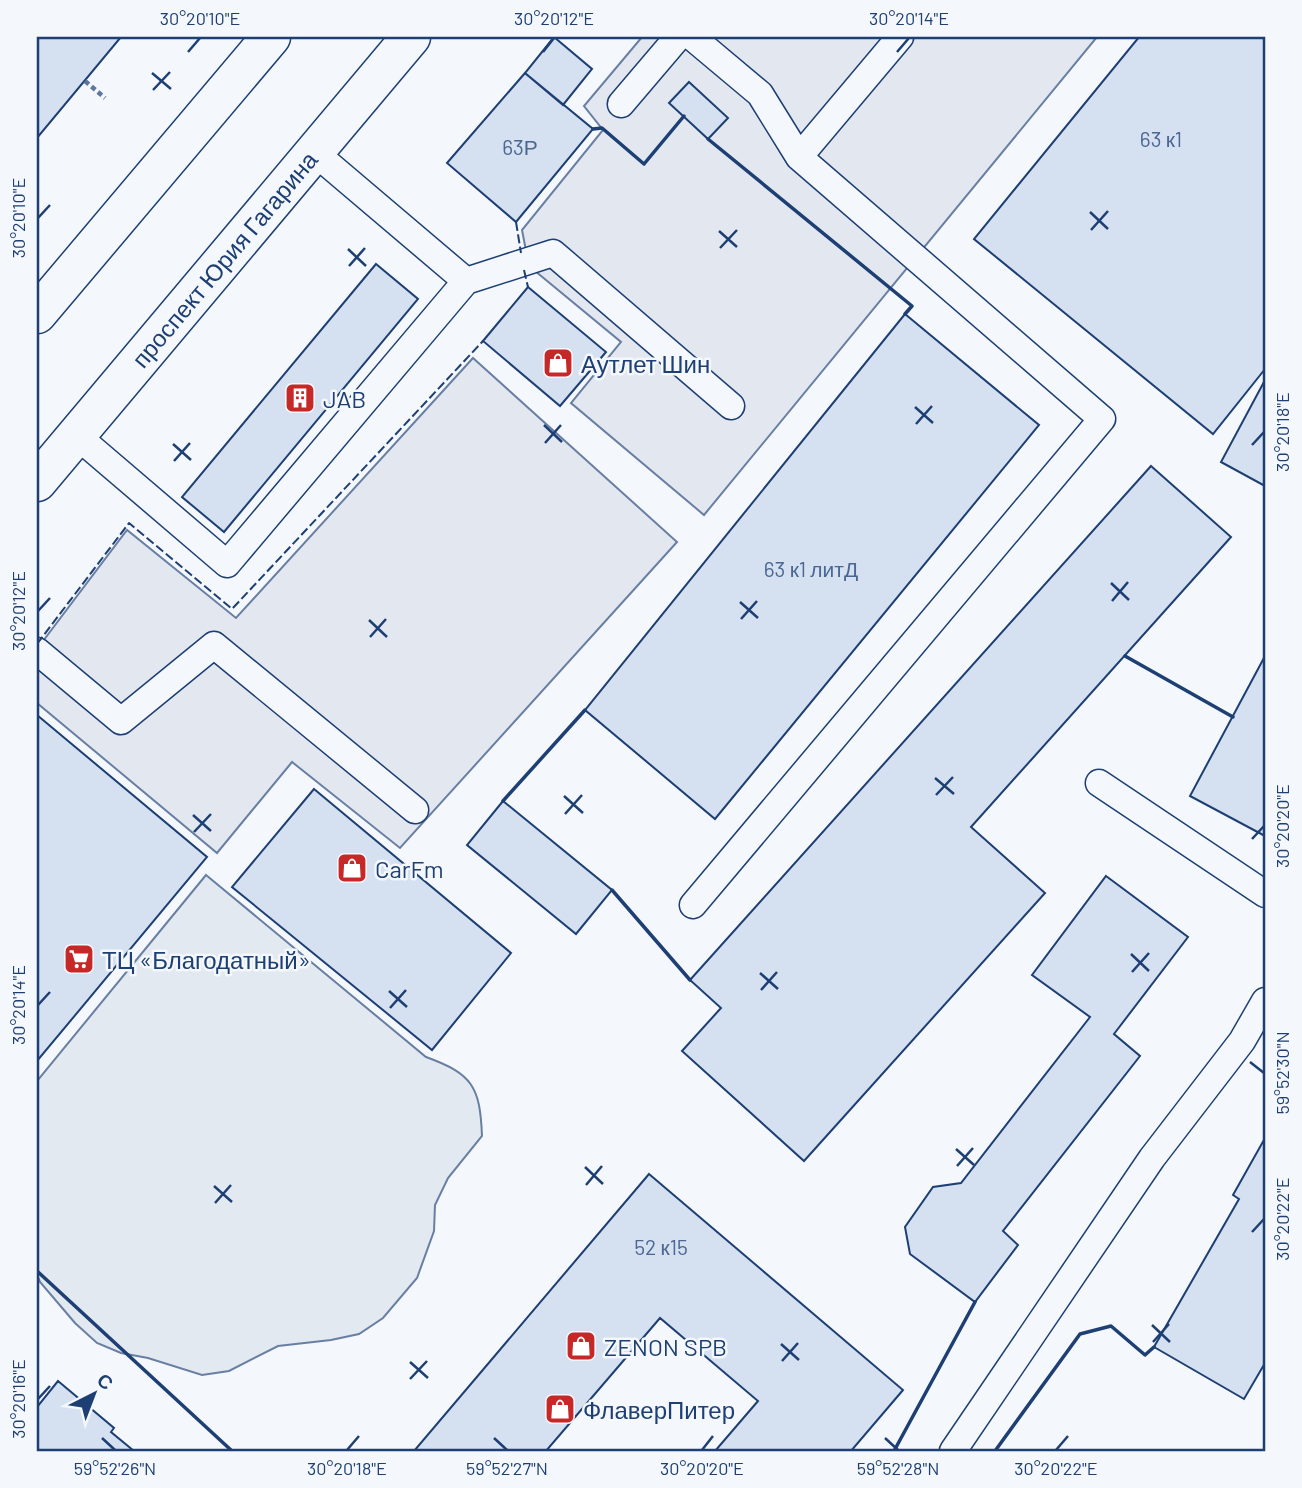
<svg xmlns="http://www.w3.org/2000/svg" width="1302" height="1488" font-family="Barlow,sans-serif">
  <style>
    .green { fill: #e3e9f0; stroke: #687fa3; stroke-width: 2 }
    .parking { fill: #e3e8f0; stroke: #687fa3; stroke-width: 2 }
    .building { fill: #d5e0f0; stroke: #1d3f73; stroke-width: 2 }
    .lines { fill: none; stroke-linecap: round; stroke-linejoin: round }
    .lane-casing { stroke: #1d3f73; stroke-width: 29 }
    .secondary-casing { stroke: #1d3f73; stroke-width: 41 }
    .path { stroke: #5e769c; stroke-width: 4.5; stroke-dasharray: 5 3.5; stroke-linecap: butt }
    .lane { stroke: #f4f7fb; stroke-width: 26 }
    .secondary { stroke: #f4f7fb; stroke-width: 38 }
    .fence { stroke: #1d3f73; stroke-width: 2; stroke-dasharray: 9 3.5; stroke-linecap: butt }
    .wall { stroke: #1d3f73; stroke-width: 3.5 }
    .ticks { fill: none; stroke: #1d3f73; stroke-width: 2.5 }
    .labels { text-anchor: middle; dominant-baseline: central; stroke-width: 5; stroke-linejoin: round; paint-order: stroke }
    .number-label { font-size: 21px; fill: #4b6792 }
    .street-label { font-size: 24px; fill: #1d3f73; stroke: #f4f7fb }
    .poi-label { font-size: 24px; fill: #1d3f73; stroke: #f4f7fb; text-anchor: start }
    .neatline { fill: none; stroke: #1d3f73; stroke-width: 2.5 }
    .ticks-label { font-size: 18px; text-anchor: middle; fill: #1d3f73 }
  </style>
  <rect width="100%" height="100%" fill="#f4f7fb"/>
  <!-- green -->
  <path class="green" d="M206,875L426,1057C473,1074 480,1087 482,1136L448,1178L435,1205L434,1231L417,1278L383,1318L359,1334L331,1340L278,1346L229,1371L202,1375L148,1358L121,1353L97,1343L75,1323L40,1282L37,1275V1081Z"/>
  <!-- parking -->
  <path class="parking" d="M642,37H1097L704,515L571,403L621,342L529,266L522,230L603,130L584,106Z
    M473,358L677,542L400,848L292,762L217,853L37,703V649L127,530L236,618Z"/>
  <!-- building -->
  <path class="building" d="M37,37H121L37,138Z
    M554,37L592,69L563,105L525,73Z
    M1139,37H1265V369L1213,434L974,239Z
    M525,73L593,129L516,222L447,163Z
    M689,82L728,118L708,139L669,103Z
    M376,264L418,299L224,532L182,497Z
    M528,287L606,352L560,406L483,341Z
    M905,314L1039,425L715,819L585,710Z
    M1265,380V486L1221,462Z
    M1151,466L1231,537L971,827L1045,893L804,1161L682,1051L721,1008L690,980Z
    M1265,656V836L1190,796Z
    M37,715L207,857L37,1061Z
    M314,789L511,953L432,1050L232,887Z
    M503,801L612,890L576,934L467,845Z
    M1106,876L1188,937L1114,1034L1140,1056L1003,1231L1018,1245L975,1302L910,1254L905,1227L933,1187L961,1183L1090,1017L1032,975Z
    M1265,1138V1363L1244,1399L1154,1347L1239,1199L1233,1195Z
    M649,1174L903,1390L851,1451H715L758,1401L660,1318L546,1451H414Z
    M58,1381L114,1428L111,1432L134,1451H37V1407Z"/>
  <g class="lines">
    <!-- lane casing -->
    <g class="lane-casing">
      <path id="lane" d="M692,37L760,94L799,157L1102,419L693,905
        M621,104L678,37
        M799,157L900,37
        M466,281L553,253L731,406
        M76,435L227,564L466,281L314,152
        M37,651L121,721L214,645L415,810
        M1099,783L1265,894
        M953,1451L1152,1158L1242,1041L1265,1001"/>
    </g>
    <!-- secondary casing -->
    <g class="secondary-casing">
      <path id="secondary" d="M37,314L271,37
        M37,482L411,37"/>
    </g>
    <!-- path -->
    <path class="path" d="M85,81L105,98"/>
    <!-- lane -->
    <use href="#lane" class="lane"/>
    <!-- secondary -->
    <use href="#secondary" class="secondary"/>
    <!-- fence -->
    <path class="fence" d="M516,222L521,253
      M524,270L528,287
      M37,644L129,523L232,609L483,341"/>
    <!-- wall -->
    <path class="wall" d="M593,129L602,128L644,164L684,116
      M708,139L912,306L905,314
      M1125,656L1233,717
      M503,801L585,710
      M612,890L690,980
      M37,1271L232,1451
      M894,1451L975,1302
      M995,1451L1080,1334L1111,1326L1145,1355L1154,1347"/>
  </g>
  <!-- ticks -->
  <path class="ticks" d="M188,52L200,38M543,52L554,38M897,52L909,38M152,73L171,89M153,90L170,72M1090,212L1108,229M38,218L50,205M1091,230L1108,211M719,231L737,247M720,248L737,230M348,249L366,266M349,266L365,248M915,407L933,423M916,424L932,406M544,425L562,442M545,443L561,425M173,444L191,460M1252,445L1264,432M174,461L190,443M1111,583L1129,600M1112,601L1128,582M740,602L758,618M38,611L50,598M741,619L757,601M369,620L387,637M370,637L386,619M935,778L954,794M936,795L953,777M564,796L583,813M565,814L582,795M193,815L211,831M194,832L211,814M1252,839L1264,826M1131,954L1149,971M1132,972L1149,953M760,973L778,989M761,990L777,972M389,991L407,1007M38,1005L50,992M390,1008L406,990M1250,1062L1264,1073M956,1149L974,1165M957,1166L973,1148M585,1167L603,1184M586,1185L602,1166M214,1186L232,1202M215,1203L231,1185M1252,1232L1264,1219M1152,1325L1170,1342M1153,1342L1169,1324M781,1344L799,1360M782,1361L798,1343M410,1362L428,1378M410,1379L427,1361M38,1399L50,1386M102,1438L115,1450M494,1438L507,1450M885,1438L898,1450M347,1450L359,1436M702,1450L713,1436M1056,1450L1068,1436"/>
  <!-- icons -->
  <defs>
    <g id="shop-square" transform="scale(1.575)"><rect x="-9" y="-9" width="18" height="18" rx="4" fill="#c62828" stroke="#f4f7fb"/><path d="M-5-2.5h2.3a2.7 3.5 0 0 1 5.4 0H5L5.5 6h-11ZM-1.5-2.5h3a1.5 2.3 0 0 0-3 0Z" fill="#fff"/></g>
    <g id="building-square" transform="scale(1.575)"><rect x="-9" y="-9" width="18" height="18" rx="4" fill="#c62828" stroke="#f4f7fb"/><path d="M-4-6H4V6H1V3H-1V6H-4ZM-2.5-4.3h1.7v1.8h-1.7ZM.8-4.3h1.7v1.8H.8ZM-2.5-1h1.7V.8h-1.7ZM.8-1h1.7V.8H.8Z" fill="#fff"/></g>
    <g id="supermarket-square" transform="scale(1.575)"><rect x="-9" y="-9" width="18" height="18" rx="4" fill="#c62828" stroke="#f4f7fb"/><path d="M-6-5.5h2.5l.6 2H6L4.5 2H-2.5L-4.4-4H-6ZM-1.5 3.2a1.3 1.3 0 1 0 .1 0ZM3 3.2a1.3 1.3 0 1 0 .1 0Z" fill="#fff"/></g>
  </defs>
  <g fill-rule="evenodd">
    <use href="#shop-square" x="558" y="363"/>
    <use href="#building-square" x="300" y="398"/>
    <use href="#shop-square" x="352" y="868"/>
    <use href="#supermarket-square" x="79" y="959"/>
    <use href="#shop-square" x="581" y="1346"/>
    <use href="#shop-square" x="560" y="1409"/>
  </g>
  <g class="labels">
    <!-- number labels -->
    <g class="number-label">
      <text x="1161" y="138">63 к1</text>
      <text x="520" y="146">63Р</text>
      <text x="811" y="568">63 к1 литД</text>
      <text x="661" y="1246">52 к15</text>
    </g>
    <!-- street labels -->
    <g class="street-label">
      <text transform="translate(224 259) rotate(-50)">проспект Юрия Гагарина</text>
    </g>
    <!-- poi labels -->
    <g class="poi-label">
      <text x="581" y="363">Аутлет Шин</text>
      <text x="323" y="398">JAB</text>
      <text x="375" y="868">CarFm</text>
      <text x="102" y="959">ТЦ «Благодатный»</text>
      <text x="604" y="1346">ZENON SPB</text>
      <text x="583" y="1409">ФлаверПитер</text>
    </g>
  </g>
  <!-- border -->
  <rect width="1302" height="1488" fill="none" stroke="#f4f7fb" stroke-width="77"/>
  <!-- north arrow -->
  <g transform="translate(94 1394) rotate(42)" stroke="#f4f7fb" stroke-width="5" paint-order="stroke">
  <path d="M0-5L12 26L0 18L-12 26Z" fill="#1d3f73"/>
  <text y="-10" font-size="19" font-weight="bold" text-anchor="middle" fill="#1d3f73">С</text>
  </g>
  <rect x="38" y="38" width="1226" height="1412" class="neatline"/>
  <g class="ticks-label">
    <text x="200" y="25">30°20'10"E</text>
    <text x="554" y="25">30°20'12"E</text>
    <text x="909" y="25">30°20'14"E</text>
    <text transform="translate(19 218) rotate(-90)" y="6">30°20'10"E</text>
    <text transform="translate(1283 432) rotate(-90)" y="6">30°20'18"E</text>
    <text transform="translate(19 611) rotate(-90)" y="6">30°20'12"E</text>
    <text transform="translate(1283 826) rotate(-90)" y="6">30°20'20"E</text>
    <text transform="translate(19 1005) rotate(-90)" y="6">30°20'14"E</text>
    <text transform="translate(1283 1073) rotate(-90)" y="6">59°52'30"N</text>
    <text transform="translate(1283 1219) rotate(-90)" y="6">30°20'22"E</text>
    <text transform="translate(19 1399) rotate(-90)" y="6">30°20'16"E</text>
    <text x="115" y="1475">59°52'26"N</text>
    <text x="347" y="1475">30°20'18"E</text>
    <text x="507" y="1475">59°52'27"N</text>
    <text x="702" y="1475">30°20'20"E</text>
    <text x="898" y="1475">59°52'28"N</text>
    <text x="1056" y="1475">30°20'22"E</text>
  </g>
</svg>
